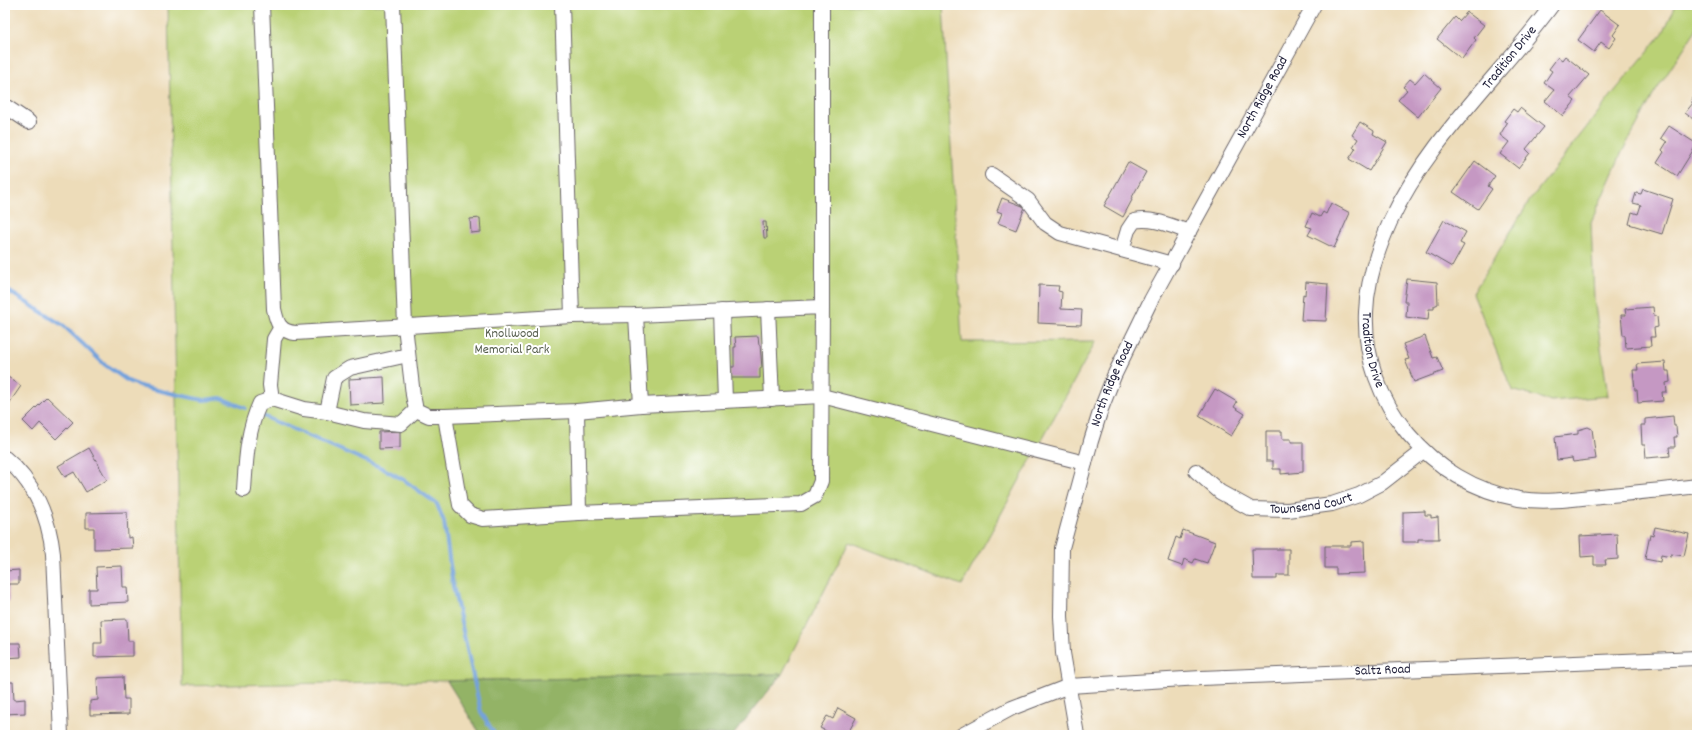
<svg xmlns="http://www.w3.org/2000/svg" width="1702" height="740" font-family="Dekko,sans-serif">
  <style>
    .green { fill: #bad175; stroke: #6e7a58 }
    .forest { fill: #93b366; stroke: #5a6a50 }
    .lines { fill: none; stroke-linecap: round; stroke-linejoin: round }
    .stream { stroke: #73a2dc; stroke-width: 4 }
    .building { fill: #c598c3 }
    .minor-casing { stroke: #696367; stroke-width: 16 }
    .minor { stroke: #fff; stroke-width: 14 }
    .labels { text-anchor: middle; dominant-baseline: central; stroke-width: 4; stroke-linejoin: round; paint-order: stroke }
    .street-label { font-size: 14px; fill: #22223b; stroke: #fff }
    .park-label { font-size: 14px; fill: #575f4f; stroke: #fff }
  </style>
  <rect width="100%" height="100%" fill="#fff"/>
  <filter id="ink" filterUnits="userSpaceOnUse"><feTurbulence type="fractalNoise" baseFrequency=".025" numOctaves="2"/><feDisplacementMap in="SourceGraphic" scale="8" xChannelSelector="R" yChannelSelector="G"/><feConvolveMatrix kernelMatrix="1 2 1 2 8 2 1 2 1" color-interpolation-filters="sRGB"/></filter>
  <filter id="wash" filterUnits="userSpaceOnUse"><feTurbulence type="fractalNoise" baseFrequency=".012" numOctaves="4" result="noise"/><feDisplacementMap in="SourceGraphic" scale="16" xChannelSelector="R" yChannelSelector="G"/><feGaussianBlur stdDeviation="0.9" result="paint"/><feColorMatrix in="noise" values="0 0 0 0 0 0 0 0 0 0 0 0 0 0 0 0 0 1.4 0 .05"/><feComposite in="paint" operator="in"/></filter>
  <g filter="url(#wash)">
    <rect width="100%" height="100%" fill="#eddcb9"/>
    <!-- green -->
    <path class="green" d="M168,5H943L962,342L1096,341L962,585L849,542L782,674L182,686Z
      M1676,5H1697V28L1654,94L1622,152L1591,222L1594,299L1608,396L1551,401L1512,390L1473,293L1530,200L1614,92L1663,33Z"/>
    <!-- forest -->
    <path class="forest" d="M782,674L733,735H481L447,681Z"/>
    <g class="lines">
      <!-- stream -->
      <path class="stream" d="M5,289L64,326L104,364L128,381L143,387L193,398L204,400L221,398L245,408
        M263,416L382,468L404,480L437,504L444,522L453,586L481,712L495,735"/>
    </g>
    <g id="blocks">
      <!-- building -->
      <path class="building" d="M1600,10L1620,25L1613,35L1616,38L1609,48L1601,42L1594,52L1578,40Z
        M1467,12L1484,25L1474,38L1476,40L1462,59L1437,39L1455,17L1459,21Z
        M1565,56L1589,75L1570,97L1575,101L1563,116L1545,101L1554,90L1544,83L1552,71L1549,69L1558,57L1562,60Z
        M1424,73L1441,88L1418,117L1398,100L1407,90L1403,87L1410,79L1415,83Z
        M1697,92V122L1685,113L1693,103L1690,101Z
        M1520,108L1544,127L1526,149L1530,153L1518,168L1500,154L1509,142L1500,135L1507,123L1504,121L1513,109L1517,112Z
        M1360,122L1374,131L1373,134L1387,142L1369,171L1349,159L1356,148L1353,147L1358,139L1352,135Z
        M1669,126L1697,144L1677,176L1657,163L1664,152L1662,150L1667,142L1661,138Z
        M1475,161L1495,176L1488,186L1492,189L1478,209L1453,192Z
        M1128,162L1146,172L1131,199L1132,200L1123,217L1104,206Z
        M1643,189L1673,199L1662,234L1629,224L1632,212L1638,214L1641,205L1633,203L1636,193L1641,194Z
        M1002,198L1025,207L1016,230L998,223L1002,213L997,211Z
        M1331,203L1350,213L1334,248L1308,235L1312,228L1306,226L1312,213L1320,217L1323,212L1326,214Z
        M480,218L481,232L471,233L470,219Z
        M1444,220L1466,232L1460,243L1464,245L1452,267L1426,252Z
        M763,222H766L767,238H764Z
        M1407,279L1437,282L1438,304L1434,306V309H1429L1428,320L1406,317L1407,302H1404Z
        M1306,282L1328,284L1326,321L1301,320L1303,294L1305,295Z
        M1039,285L1059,286L1058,291L1062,292L1061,309L1082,310L1081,325L1038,323Z
        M1653,307L1654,316H1657L1658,327L1654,328L1655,337H1650L1651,346L1626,348L1625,335H1623L1621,315H1626L1625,309Z
        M758,336L759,345H760L762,368H760V378H730V367H734V347H736L735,337Z
        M1425,336L1433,358L1437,357L1443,371L1414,382L1405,360L1409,359L1403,344Z
        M1665,362L1666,371H1669L1670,382L1666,383L1667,392H1662L1663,401L1638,403L1637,390H1635L1633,370H1638L1637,364Z
        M5,375L21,386L8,405L5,403Z
        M384,377L385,403L350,405L349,379Z
        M1215,389L1237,402L1234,407L1245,414L1231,436L1199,416Z
        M47,397L73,422L56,439L40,423L33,431L23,421Z
        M1673,416L1674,426H1676L1677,437H1674L1675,447H1669L1670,456L1646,458L1645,445H1642L1641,425H1645V419Z
        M1588,427L1592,429L1596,459L1573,462L1572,458L1557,460L1555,437L1578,434V430Z
        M400,431V448L379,449V432Z
        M1266,431H1282V439H1291V442H1303V472L1281,474V469H1273V461H1266Z
        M89,448L107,480L86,492L74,472L65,477L58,466Z
        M1425,511V515H1431V518L1438,517L1439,539H1418V542H1403V512Z
        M127,512L128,538L132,537L133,548L94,549V528H86V513Z
        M1655,527L1689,534L1684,556L1671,554V557L1661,555L1660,562L1645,559L1650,535L1653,536Z
        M1183,530L1215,542L1207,563L1195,559L1193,563L1184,559L1182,566L1168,561L1176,537L1180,539Z
        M1617,534L1618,559L1605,560L1606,565H1594V556L1581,557L1580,536Z
        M1364,541L1365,573L1336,574V568H1325V546H1351V542Z
        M1252,549H1289V575H1277V579H1253Z
        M122,566L123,587H127L128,602L89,604V589H97L96,567Z
        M19,570V584H8L9,602H5V571Z
        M127,619L128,641H133V656L94,657V643H102L101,620Z
        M5,626H8L9,643H20L21,657L5,658Z
        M123,677L124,699H129V714L90,715V701L98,700L97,678Z
        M5,682H13L14,700L25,699V713L5,714Z
        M838,708L856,718L847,735H824L826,731L820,728L827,716L833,719Z"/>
    </g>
  </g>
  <g filter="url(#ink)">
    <use href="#blocks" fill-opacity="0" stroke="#696367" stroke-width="1"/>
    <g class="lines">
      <!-- minor casing -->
      <g class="minor-casing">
        <g id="minor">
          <path d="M262,5L274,309C277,323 279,331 295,333L572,316L636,315L822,307L821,481L815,496L801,504L579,513L483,519L470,515L460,505L445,416"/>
          <path d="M393,5L405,326L413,395L416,410L429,416H445L577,411L641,405L822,396L1085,463"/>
          <path d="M562,5L572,316"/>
          <path d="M822,5V307"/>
          <path id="s1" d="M1552,5C1499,77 1428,140 1390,222C1377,251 1367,280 1366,312C1362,402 1431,484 1519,499C1546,503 1573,499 1600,496C1632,493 1665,490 1697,486"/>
          <path d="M5,106L29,122"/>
          <path d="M992,175L1028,200L1045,223L1060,233L1172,264"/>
          <path d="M1122,250L1128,230L1134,221C1153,217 1171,226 1189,232"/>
          <path d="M768,309L772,399"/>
          <path d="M722,311L725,401"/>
          <path d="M636,315L641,405"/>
          <path d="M272,399L304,409L327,412L364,421L401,424L416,410"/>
          <path d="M577,411L579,513"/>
          <path d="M327,412L334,378L350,368L408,355"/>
          <path d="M5,458C34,482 49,517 53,554L61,735"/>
          <path id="s2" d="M1196,471L1220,492L1251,509L1288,510L1332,504L1359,495L1382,483L1423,451"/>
          <path d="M244,490C246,460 247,431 260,403L272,399L270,385L274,339L281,327"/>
          <path id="s3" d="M962,735L1012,708L1069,686L1201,678L1697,658"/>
          <path id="s4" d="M1077,735L1063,653L1061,616L1062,548L1091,441L1101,409L1114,376L1151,300L1314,5"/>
        </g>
      </g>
      <!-- minor -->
      <use href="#minor" class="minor"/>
    </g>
  </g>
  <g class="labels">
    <!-- street labels -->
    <g class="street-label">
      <text transform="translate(1510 58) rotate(-51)">Tradition Drive</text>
      <text stroke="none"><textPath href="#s4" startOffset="684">North Ridge Road</textPath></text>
      <text stroke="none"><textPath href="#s1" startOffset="404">Tradition Drive</textPath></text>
      <text stroke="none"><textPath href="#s4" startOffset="360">North Ridge Road</textPath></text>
      <text stroke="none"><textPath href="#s2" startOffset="128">Townsend Court</textPath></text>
      <text stroke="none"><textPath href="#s3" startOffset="432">Saltz Road</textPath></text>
    </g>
    <!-- park labels -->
    <g class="park-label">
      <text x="512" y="334">Knollwood<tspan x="512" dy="16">Memorial Park</tspan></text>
    </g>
  </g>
  <!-- margin -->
  <rect width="1702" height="740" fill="none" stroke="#fff" stroke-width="20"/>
</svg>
